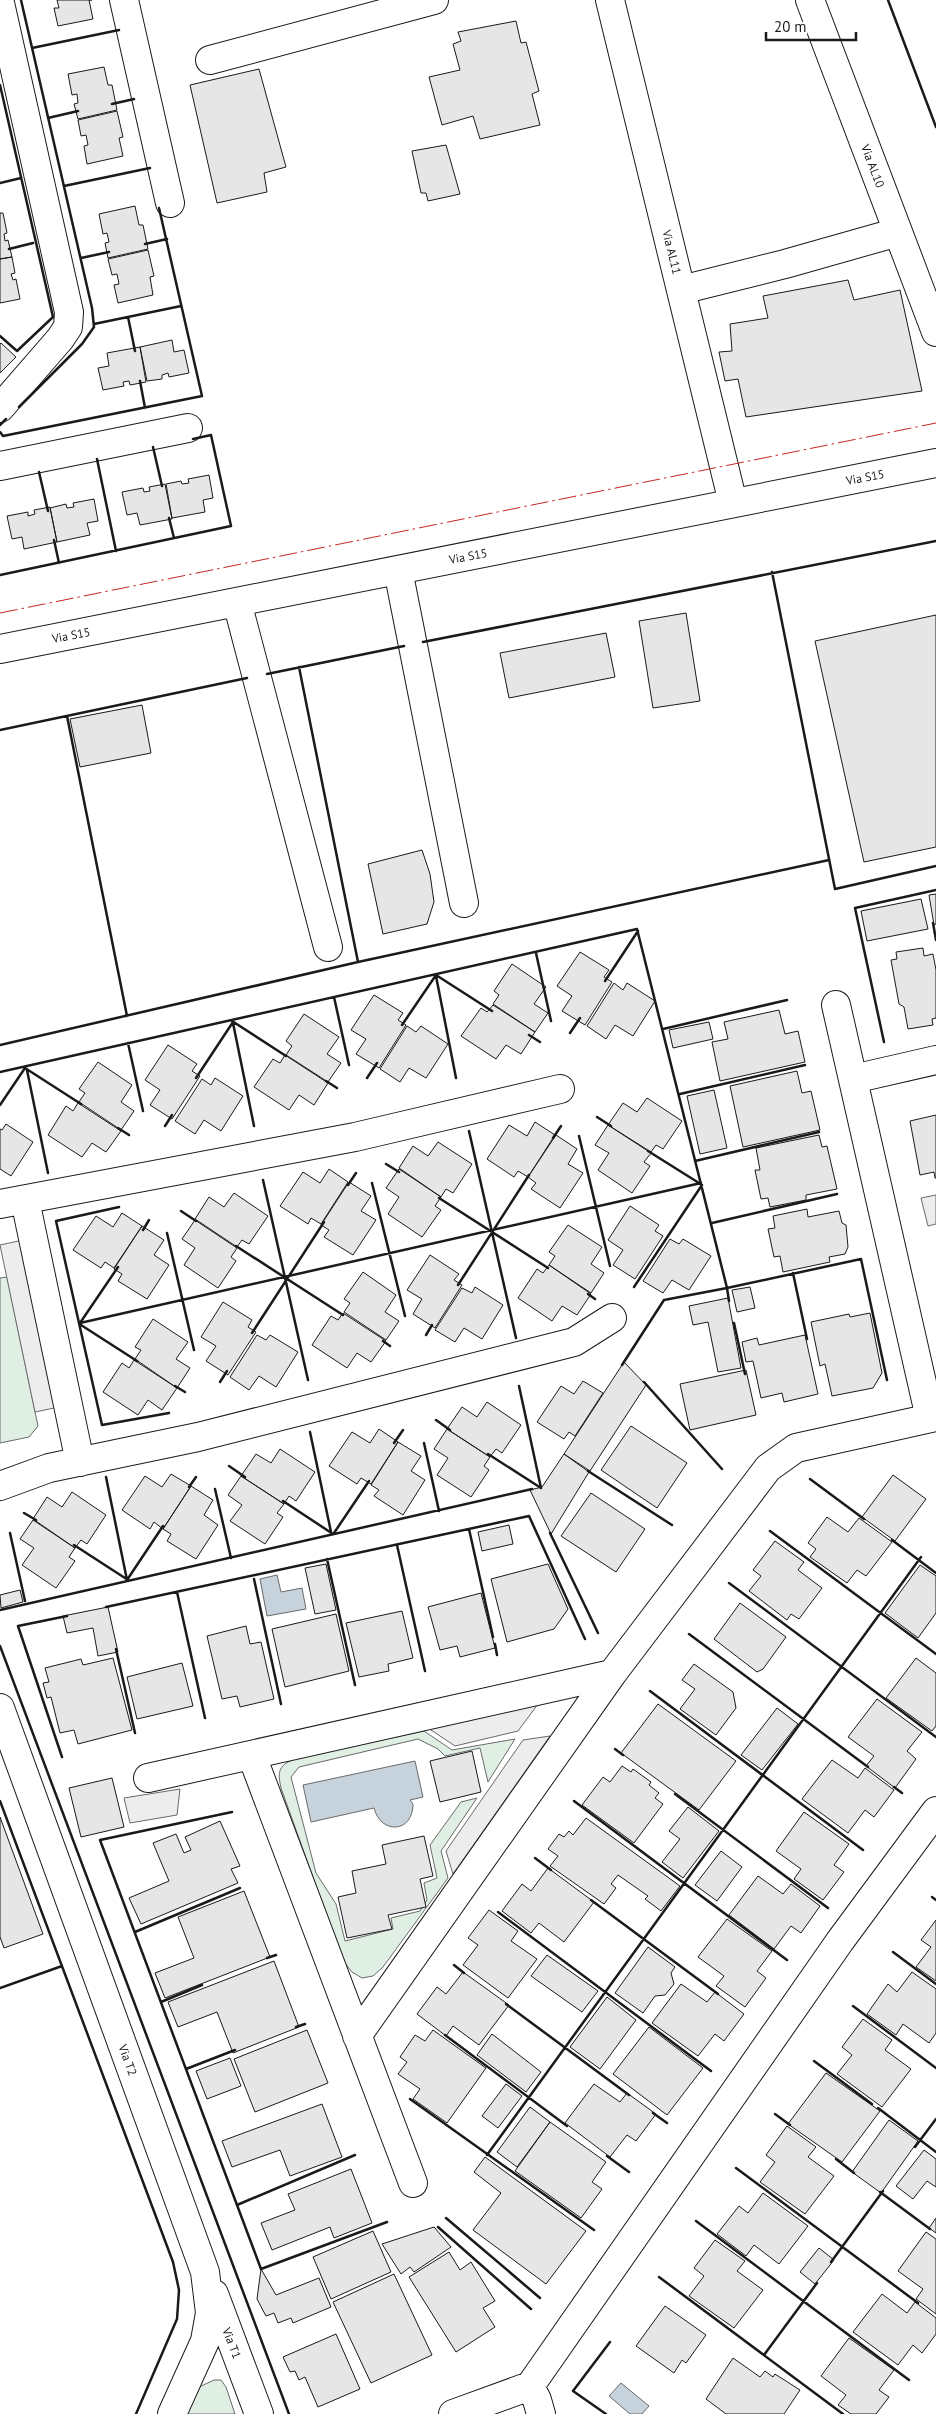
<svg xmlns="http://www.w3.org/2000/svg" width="936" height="2414" font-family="'PT Sans',sans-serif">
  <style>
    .green { fill: #e0efe3; stroke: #6a6a6a }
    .parking { fill: #ededed; stroke: #6a6a6a }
    .water { fill: #c6d2dc; stroke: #6a6a6a }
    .building { fill: #e6e6e6; stroke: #1a1a1a }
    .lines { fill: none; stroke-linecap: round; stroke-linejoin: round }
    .minor-casing { stroke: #1a1a1a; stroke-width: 30 }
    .minor { stroke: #fff; stroke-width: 28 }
    .wall { stroke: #1a1a1a; stroke-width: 2.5 }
    .power { stroke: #c62828; stroke-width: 1; stroke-dasharray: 18 4 2.5 4; stroke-linecap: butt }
    .labels { text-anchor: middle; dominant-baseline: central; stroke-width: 4; stroke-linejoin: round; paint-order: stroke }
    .street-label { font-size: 12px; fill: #1a1a1a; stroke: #fff }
  </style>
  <rect width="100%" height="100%" fill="#fff"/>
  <!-- green -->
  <path class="green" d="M7,1277L38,1426L29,1437L0,1443V1278Z
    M424,1731L452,1750L515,1739L488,1782L480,1748L445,1756L438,1749L418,1739L299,1767L291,1777L316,1873L336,1904L345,1941L393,1929L391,1918L420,1911L427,1900L424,1883L437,1878L430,1845L461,1802L477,1798L441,1851L448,1878L383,1967L373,1976L362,1978L352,1972L343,1961L281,1788C277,1770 279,1765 297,1758Z
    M214,2380H221L226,2387L235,2414H186L197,2388Z"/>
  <!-- parking -->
  <path class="parking" d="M936,1195V1224L928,1226L921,1198Z
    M23,1240L59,1407L35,1412L0,1245Z
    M541,1700L518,1731L455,1746L428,1728Z
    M550,1736L453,1874L446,1851L523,1740Z
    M180,1789L177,1815L130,1823L124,1798Z"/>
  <!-- water -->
  <path class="water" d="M277,1575L281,1592L302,1588L306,1609L267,1616L260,1579Z
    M415,1761L423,1797L410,1800L413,1804C413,1833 381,1835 374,1808L311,1822L303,1785Z
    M621,2383L649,2406L642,2414H630L609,2396Z"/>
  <!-- building -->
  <path class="building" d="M57,0H92H89L93,19L58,26L54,8H59Z
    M516,21L521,43L526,42L539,91L532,94L540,125L480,139L473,116L442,125L429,77L460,70L453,44L461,41L458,32Z
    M104,67L108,85H112L117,110L78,119L74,104L78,103L77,94L72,95L68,74Z
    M259,69L286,167L264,173L267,192L217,203L190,85Z
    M117,111L123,137L119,138L123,156L87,164L84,146L88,145L86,135L81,136L78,120Z
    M446,145L460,194L428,201L426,193H421L412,151Z
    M135,206L139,225H143L148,249L108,258L105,243L109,242L107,233L103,234L99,214Z
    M0,213H3L7,233L4,234L5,241L8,240L12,257L0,259Z
    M148,250L154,276L150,277L153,295L118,303L114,285L119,284L117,274L112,275L108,259Z
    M12,257L15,273L11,274L13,280L16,279L20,299L0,303V259Z
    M848,280L854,300L900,290L922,391L746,417L738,379L725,381L719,352L732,351L730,324L768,318L763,296Z
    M172,340L174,352L184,350L189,373L169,377L168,373L162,375V379L147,381L140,347Z
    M1,343L16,357L0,373V344Z
    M140,347L146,382L130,385L129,381L123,382L124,386L103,390L98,368L109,366L107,353Z
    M209,475L213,498L203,500L205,512L172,518L166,484L181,481L182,484L189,483L188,479Z
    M165,484L172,519L140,525L137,513L127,515L122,492L143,488L144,492L150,491L149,487Z
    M94,499L98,521L87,523L90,535L57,542L50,508L66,504L67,508L74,507L73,503Z
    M50,507L57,542L24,549L22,537L12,539L7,516L28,512V516L35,514L34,510Z
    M686,613L700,701L653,708L639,621Z
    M936,615V847L864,862L815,641Z
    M606,633L615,677L509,698L500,653Z
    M142,705L151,753L80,767L70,719Z
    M422,850L430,874L434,902L427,924L383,934L368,864Z
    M936,894V924L934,925L929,895Z
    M921,899L928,929L867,941L861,911Z
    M923,948L924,956L933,954L936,970V1018L932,1019L933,1025L908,1029L904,1007L899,1004L891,960L897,959L896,952Z
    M580,952L609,970L604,977L612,982L585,1025L562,1011L572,996L557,986Z
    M512,964L546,987L534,1004L548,1013L535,1032L493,1004L499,995L494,991Z
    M614,983L623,990L627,983L655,1001L633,1036L615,1025L606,1039L587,1026Z
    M374,995L403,1013L398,1020L406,1025L379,1068L356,1054L366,1039L351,1030Z
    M493,1005L535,1032L521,1054L506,1045L496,1059L461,1036L481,1008L487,1012Z
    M779,1010L785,1034L798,1031L805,1062L720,1081L712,1042L728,1039L724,1022Z
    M304,1014L339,1037L327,1054L341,1063L328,1082L286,1055L292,1046L286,1041Z
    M709,1022L713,1039L673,1048L669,1030Z
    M407,1026L416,1032L421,1026L448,1044L426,1078L409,1068L400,1082L380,1069Z
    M168,1045L197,1064L192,1071L200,1076L172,1119L150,1105L160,1090L145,1080Z
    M285,1055L328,1083L314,1105L299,1095L289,1110L254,1087L273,1059L280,1063Z
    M98,1062L132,1085L121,1102L134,1111L121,1130L79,1102L85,1093L79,1089Z
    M797,1071L802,1093L811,1091L820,1130L743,1147L730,1086Z
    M215,1078L243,1096L221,1131L204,1120L195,1134L175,1121L202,1079L211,1085Z
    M714,1090L727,1148L700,1154L687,1096Z
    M647,1098L682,1121L663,1149L656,1145L651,1152L608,1125L623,1103L637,1112Z
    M78,1103L121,1131L106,1152L92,1143L82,1157L48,1135L66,1106L73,1111Z
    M936,1115V1178H935L934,1172L920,1175L910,1121Z
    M535,1122L555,1135L528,1177L518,1171L514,1177L487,1159L509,1125L527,1136Z
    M6,1124L33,1142L11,1176L0,1169V1129L2,1130Z
    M608,1125L651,1153L644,1162L650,1166L632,1193L598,1170L609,1153L595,1145Z
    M556,1135L577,1149L568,1164L583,1173L560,1208L531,1189L536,1183L528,1177Z
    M819,1135L822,1147L827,1146L837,1189L806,1195V1200L770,1207L768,1198L761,1199L755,1170H760L756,1148Z
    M438,1142L472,1164L453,1193L446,1189L441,1197L399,1168L413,1146L428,1156Z
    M329,1169L348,1182L321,1224L311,1218L308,1224L280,1206L303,1172L320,1183Z
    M399,1169L441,1197L435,1206L441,1210L422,1237L388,1214L399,1197L386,1188Z
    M349,1182L371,1196L361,1211L376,1220L353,1255L324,1237L329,1230L321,1225Z
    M234,1193L268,1216L249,1244L242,1240L237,1247L195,1219L209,1197L224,1207Z
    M630,1206L659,1225L655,1231L663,1236L635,1279L613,1265L623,1250L608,1240Z
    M807,1209L808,1217L839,1211L842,1223L846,1225L848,1247L845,1254L829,1257L830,1262L783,1272L780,1256L774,1257L768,1229L775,1228L773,1216Z
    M122,1213L142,1226L114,1268L105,1262L101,1268L73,1250L96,1216L113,1227Z
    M195,1220L237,1248L231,1257L236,1261L218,1288L184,1265L195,1248L182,1239Z
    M568,1225L602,1247L591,1264L604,1273L591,1293L549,1265L555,1256L549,1252Z
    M142,1226L164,1240L154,1255L169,1265L147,1299L118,1281L122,1274L114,1269Z
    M670,1239L679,1244L683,1239L711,1256L689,1290L672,1280L663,1293L643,1281Z
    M430,1255L459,1274L454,1280L462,1285L435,1328L413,1314L422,1299L407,1290Z
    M549,1265L591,1294L577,1315L562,1306L552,1321L518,1298L537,1269L543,1273Z
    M363,1272L396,1295L385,1312L399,1321L386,1340L344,1312L350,1303L344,1299Z
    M475,1287L503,1305L482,1339L464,1328L455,1342L435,1330L462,1288L472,1293Z
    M750,1287L755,1308L737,1312L732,1290Z
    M728,1298L741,1368L718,1372L708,1322L693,1325L689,1306Z
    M223,1302L252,1320L248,1327L256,1332L228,1375L206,1361L216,1346L201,1337Z
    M343,1313L386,1341L371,1362L357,1353L347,1368L312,1345L331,1316L338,1320Z
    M870,1313L882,1373L873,1388L832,1396L825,1364L820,1366L811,1322L849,1314L850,1317Z
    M153,1319L188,1342L176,1359L190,1368L177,1388L135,1359L141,1350L135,1347Z
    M257,1335L266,1340L270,1335L298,1352L276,1387L259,1376L249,1390L230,1377Z
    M805,1335L818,1394L784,1402L782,1393L761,1398L753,1361L746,1362L742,1342L757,1338L759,1345Z
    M134,1360L177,1388L162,1410L148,1400L138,1415L103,1392L122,1363L129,1368Z
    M624,1362L646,1385L590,1471L564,1454Z
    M746,1370L756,1415L690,1430L680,1384Z
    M583,1381L603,1393L575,1436L569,1432L564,1439L537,1422L561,1386L574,1394Z
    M487,1402L521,1425L502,1453L496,1449L490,1457L447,1429L462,1407L477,1417Z
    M631,1426L687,1463L657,1508L601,1470Z
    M379,1429L398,1442L371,1484L361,1478L357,1484L329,1466L352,1432L370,1443Z
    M447,1429L490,1457L484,1466L489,1470L471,1497L437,1475L448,1458L434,1449Z
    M398,1442L421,1456L411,1471L425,1480L403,1515L374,1496L379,1490L371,1485Z
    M280,1449L315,1472L296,1501L289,1496L284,1504L241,1476L256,1454L271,1463Z
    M564,1454L589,1472L551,1534L530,1490L542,1487Z
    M171,1474L191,1486L163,1529L154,1522L150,1529L122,1510L145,1476L162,1487Z
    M893,1475L926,1499L895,1541L862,1517Z
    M241,1476L284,1504L277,1513L283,1517L265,1544L230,1521L242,1505L228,1495Z
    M191,1486L213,1500L204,1515L218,1525L196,1559L167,1541L171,1534L163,1529Z
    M72,1492L106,1515L87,1544L81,1540L75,1548L33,1519L47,1497L62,1507Z
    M591,1493L645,1529L616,1572L561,1536Z
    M827,1517L848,1532L859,1518L892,1542L866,1576L857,1570L847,1583L810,1557L816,1549L808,1543Z
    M33,1520L75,1548L69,1557L75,1561L56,1588L22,1565L34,1548L20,1539Z
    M509,1525L513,1544L482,1551L478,1532Z
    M775,1541L804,1562L798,1570L822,1588L799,1619L791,1614L787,1620L749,1591L761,1576L753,1570Z
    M326,1564L336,1610L315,1614L305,1568Z
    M548,1564L568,1609L554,1629L507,1642L491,1579Z
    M920,1565L936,1576V1613L918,1638L885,1613Z
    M20,1590L23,1602L1,1608L0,1595Z
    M481,1593L495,1648L460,1657L457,1646L440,1650L428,1607Z
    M740,1603L786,1637L763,1669L757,1672L714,1639Z
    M108,1607L118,1652L98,1656L93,1628L67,1633L63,1616Z
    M402,1611L413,1658L388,1664L389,1671L359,1677L346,1623Z
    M336,1614L349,1671L285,1687L272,1629Z
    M246,1626L250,1644L261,1642L274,1699L240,1707L237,1696L222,1699L207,1636Z
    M113,1658L132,1730L78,1744L74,1730L60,1733L51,1697L47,1698L43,1683L49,1682L45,1668L81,1659L83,1665Z
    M916,1658L936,1673V1726L932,1731L886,1698Z
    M182,1663L193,1706L137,1719L127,1677Z
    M694,1664L733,1692L736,1708L716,1735L680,1709L695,1689L682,1680Z
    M877,1699L922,1732L907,1751L916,1759L895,1788L866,1766L874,1756L848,1737Z
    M658,1704L736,1761L699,1810L621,1753Z
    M777,1708L798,1724L762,1770L741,1755Z
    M472,1751L481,1792L440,1802L430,1761Z
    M832,1760L858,1778L865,1768L894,1790L874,1817L865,1810L848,1833L802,1799Z
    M622,1766L631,1772L633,1769L651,1782L649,1785L659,1793L655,1798L663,1804L634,1843L582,1805L603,1777L610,1782Z
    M112,1778L124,1827L81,1837L69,1788Z
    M688,1807L719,1831L683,1878L662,1862L680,1839L669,1831Z
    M804,1812L849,1844L834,1865L844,1872L823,1900L794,1879L801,1869L776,1851Z
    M0,1817L43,1934L4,1948L0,1937Z
    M586,1818L680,1886L661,1911L645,1899L648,1896L618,1875L611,1884L616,1888L604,1904L550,1866L558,1856L548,1849L559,1834L564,1837L569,1831L573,1835Z
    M220,1821L240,1866L231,1869L238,1883L141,1924L129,1898L169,1881L153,1843L176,1834L184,1853L191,1850L185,1837Z
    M424,1836L433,1876L420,1879L426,1907L388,1915L392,1929L347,1938L338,1897L356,1893L352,1871L386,1864L382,1845Z
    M721,1851L742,1867L717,1901L695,1885Z
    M548,1868L594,1902L564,1942L539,1923L531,1933L502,1911L522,1884L531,1891Z
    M758,1876L783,1894L791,1884L820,1906L801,1933L791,1926L774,1949L729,1915Z
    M244,1891L270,1957L165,1998L155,1973L194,1958L178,1917Z
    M489,1910L518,1931L511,1941L537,1959L508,1998L463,1965L478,1945L468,1938Z
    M727,1919L772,1951L757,1971L766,1978L745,2007L716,1986L724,1976L698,1957Z
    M936,1920V1981L916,1967L931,1947L921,1940Z
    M648,1947L675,1967L671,1973L674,1984L665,1995L655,1996L643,2013L615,1993Z
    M547,1955L598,1991L582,2012L531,1976Z
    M274,1961L299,2027L233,2053L217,2012L178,2027L168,2002Z
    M463,1972L509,2005L479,2045L453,2026L446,2036L417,2014L437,1987L446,1994Z
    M912,1972L936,1989V2033L929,2043L903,2024L896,2035L867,2014L888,1984L897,1992Z
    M681,1984L707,2002L715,1992L744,2014L724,2041L715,2034L698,2056L652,2023Z
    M607,1997L636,2020L600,2069L570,2047Z
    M863,2019L892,2040L885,2050L911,2069L882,2107L837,2074L852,2055L842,2047Z
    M649,2027L703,2068L667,2115L613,2074Z
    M307,2030L328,2083L255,2112L234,2059Z
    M433,2030L486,2068L447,2123L413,2099L420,2089L398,2074L407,2062L400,2057L415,2035L425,2041Z
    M492,2034L541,2072L526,2092L477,2055Z
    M230,2058L241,2086L207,2099L196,2071Z
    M826,2073L880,2111L842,2162L788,2124Z
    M506,2084L522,2096L498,2128L482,2116Z
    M594,2084L620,2102L627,2093L656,2114L636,2141L627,2135L610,2157L565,2123Z
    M322,2104L342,2157L290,2176L280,2150L232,2167L222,2141Z
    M530,2107L550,2122L517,2167L497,2152Z
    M889,2120L918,2141L881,2193L852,2172Z
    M550,2122L606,2162L592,2182L602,2189L581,2218L515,2171Z
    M787,2126L816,2147L808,2157L834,2176L805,2214L760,2182L775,2162L766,2155Z
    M924,2150L936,2159V2187L927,2181L913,2199L896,2186Z
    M485,2157L586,2231L546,2284L473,2230L501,2193L474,2172Z
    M351,2169L372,2223L334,2238L330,2227L272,2250L261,2223L295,2210L288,2194Z
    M763,2193L808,2226L779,2264L754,2245L746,2256L717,2234L739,2206L748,2213Z
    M936,2218V2233L929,2228Z
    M434,2227L451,2247L414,2272L410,2267L401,2274L382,2244Z
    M373,2231L391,2272L331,2299L313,2257Z
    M926,2232L936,2239V2314L916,2299L923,2289L898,2271Z
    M715,2240L745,2261L737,2271L763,2290L734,2328L689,2296L704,2276L694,2268Z
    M819,2248L834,2260L815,2284L800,2272Z
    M449,2252L460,2270L471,2262L495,2301L483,2308L495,2327L456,2352L409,2277Z
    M261,2269L276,2295L319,2278L331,2307L293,2323L291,2318L278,2323L274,2313L266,2316L257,2299Z
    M394,2274L432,2355L371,2383L333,2302Z
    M882,2294L907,2313L915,2302L936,2318V2334L922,2353L913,2345L898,2365L853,2332Z
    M665,2306L706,2335L686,2363L682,2360L674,2373L636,2346Z
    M336,2334L360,2389L318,2407L305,2377L299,2380L295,2371L290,2372L283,2357Z
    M849,2338L894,2370L879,2390L889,2397L876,2414H851L838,2405L846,2395L821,2376Z
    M733,2358L760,2377L765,2371L773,2377L775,2374L800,2390L784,2414H726L706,2399Z"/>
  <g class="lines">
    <!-- minor casing -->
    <g class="minor-casing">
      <path id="minor" d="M124,0L170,203
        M610,0L733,503
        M810,0L936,332
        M0,3L69,312L68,327L60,339L0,408
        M210,60L434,0
        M681,290L785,264L898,232
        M0,466L188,428
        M398,570L464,903
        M237,602L328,947
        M0,649L936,463
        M836,1005L930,1418
        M853,1079L936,1060
        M25,1200L80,1462
        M0,1204L355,1137L560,1089
        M0,1486L49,1468L198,1437L574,1342L612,1318
        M0,1708L205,2272L210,2313L205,2341L172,2414
        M252,1756L413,2183
        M148,1778L612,1674
        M357,2036L612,1674L768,1468L796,1448L936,1417
        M214,2294L259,2414
        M530,2386L537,2400L541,2414
        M453,2414L530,2386L840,1941L936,1811"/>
    </g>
    <!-- minor -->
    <use href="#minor" class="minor"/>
    <!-- wall -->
    <path class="wall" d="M888,0L936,127
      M32,48L119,30
      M0,85L53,317L17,351L0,336
      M112,104L134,99
      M48,118L78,111
      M0,183L21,178
      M64,186L150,168
      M145,244L167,239
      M9,249L33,243
      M81,258L109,252
      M128,317L135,351
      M94,324L181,306
      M140,381L145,408
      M19,407L82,344L94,327L92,308L21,0
      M0,425L6,419
      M0,432L3,436L202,396L159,208
      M153,447L162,486
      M97,459L116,551
      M39,472L48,511
      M169,518L174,538
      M54,540L59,563
      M772,572L835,889L936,866
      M0,575L231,526L211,435L193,439
      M423,642L936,541
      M267,674L404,646
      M67,716L127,1016
      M0,730L247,678
      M933,923L936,940
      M536,953L551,1021
      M358,962L829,860
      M436,976L456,1078
      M605,981L638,931
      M334,997L349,1065
      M232,1021L286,1056
      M233,1023L254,1126
      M402,1025L436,975L492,1011
      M663,1029L787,1000
      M570,1033L580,1018
      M529,1035L540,1042
      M884,1042L855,908L936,890
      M128,1043L143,1111
      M0,1045L358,962L299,667
      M27,1070L48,1173
      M0,1072L637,929L727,1288L664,1300L622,1365
      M196,1078L233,1022
      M367,1078L377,1063
      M326,1081L337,1088
      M680,1094L805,1065
      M0,1105L25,1068L81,1104
      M597,1117L611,1126
      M165,1126L172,1115
      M118,1128L129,1135
      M469,1131L516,1338
      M579,1136L610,1266
      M553,1138L561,1126
      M648,1151L699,1183
      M695,1161L819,1132
      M386,1164L399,1172
      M263,1180L308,1380
      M372,1183L405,1316
      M348,1185L356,1173
      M439,1198L548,1268
      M119,1207L56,1221L102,1425L169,1413
      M181,1211L196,1221
      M712,1223L837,1194
      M143,1230L149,1220
      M167,1233L194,1350
      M236,1246L343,1315
      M793,1273L807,1339
      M458,1285L529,1175
      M634,1287L702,1185
      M727,1288L861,1259L887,1380
      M727,1288L729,1301
      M588,1294L595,1299
      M80,1323L701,1183
      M80,1323L118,1267
      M734,1323L745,1374
      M81,1325L137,1361
      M252,1333L324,1222
      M426,1335L432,1325
      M383,1341L390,1346
      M220,1382L227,1371
      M644,1382L722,1469
      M175,1386L185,1392
      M519,1386L541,1488
      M436,1420L450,1430
      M310,1432L331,1532
      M394,1443L403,1430
      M424,1443L439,1511
      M488,1454L541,1488
      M229,1466L245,1477
      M588,1471L672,1525
      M106,1477L127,1580
      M810,1479L864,1519
      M189,1487L196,1477
      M215,1489L231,1558
      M283,1501L333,1534
      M24,1513L36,1520
      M469,1529L493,1637
      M770,1531L936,1654
      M10,1533L25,1601
      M334,1533L369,1481
      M550,1533L598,1633
      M892,1540L936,1573
      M74,1545L128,1580
      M397,1545L425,1671
      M327,1559L355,1685
      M254,1579L281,1704
      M127,1580L163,1526
      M729,1583L936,1737
      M177,1592L205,1718
      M106,1607L529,1516L585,1639
      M0,1610L532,1489
      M689,1634L868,1767
      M495,1644L497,1655
      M0,1646L289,2414
      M116,1649L135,1733
      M650,1691L863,1850
      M615,1749L623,1755
      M62,1757L18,1626L67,1616
      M894,1787L902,1793
      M675,1794L828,1908
      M0,1801L173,2262L179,2290L177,2319L136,2414
      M574,1801L787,1960
      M232,1812L100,1840L261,2269L387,2222
      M535,1858L551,1870
      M932,1897L936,1900
      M591,1900L718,1994
      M498,1912L711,2071
      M135,1932L240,1888
      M893,1952L936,1984
      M267,1958L276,1955
      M454,1965L464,1973
      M0,1988L62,1966
      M161,2002L202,1985
      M506,2004L629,2095
      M853,2006L936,2068
      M296,2027L305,2024
      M445,2035L567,2126
      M814,2061L872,2104
      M186,2069L235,2050
      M410,2099L594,2230
      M878,2108L936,2152
      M653,2113L667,2123
      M775,2114L790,2125
      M915,2147L936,2119
      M487,2155L921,1557
      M607,2156L629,2172
      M836,2159L854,2173
      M736,2168L918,2303
      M880,2192L930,2229
      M237,2205L355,2155
      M446,2218L540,2298
      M696,2221L909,2380
      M438,2227L531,2309
      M831,2262L883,2191
      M659,2277L843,2414
      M764,2355L817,2283
      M606,2414L573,2391L610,2342"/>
    <!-- power -->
    <path class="power" d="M0,613L936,423"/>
  </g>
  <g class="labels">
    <!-- street labels -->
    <g class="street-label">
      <text transform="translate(873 166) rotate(69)">Via AL10</text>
      <text transform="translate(672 252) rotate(76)">Via AL11</text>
      <text transform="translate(865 477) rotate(-11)">Via S15</text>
      <text transform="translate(468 556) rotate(-11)">Via S15</text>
      <text transform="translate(71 635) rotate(-11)">Via S15</text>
      <text transform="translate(128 2060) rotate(70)">Via T2</text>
      <text transform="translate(232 2343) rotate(69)">Via T1</text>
    </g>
  </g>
  <!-- scale -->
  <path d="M766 32v8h90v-8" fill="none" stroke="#1a1a1a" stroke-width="2.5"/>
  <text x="774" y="32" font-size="15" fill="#1a1a1a" stroke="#ffffff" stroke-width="4" paint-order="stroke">20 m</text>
</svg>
